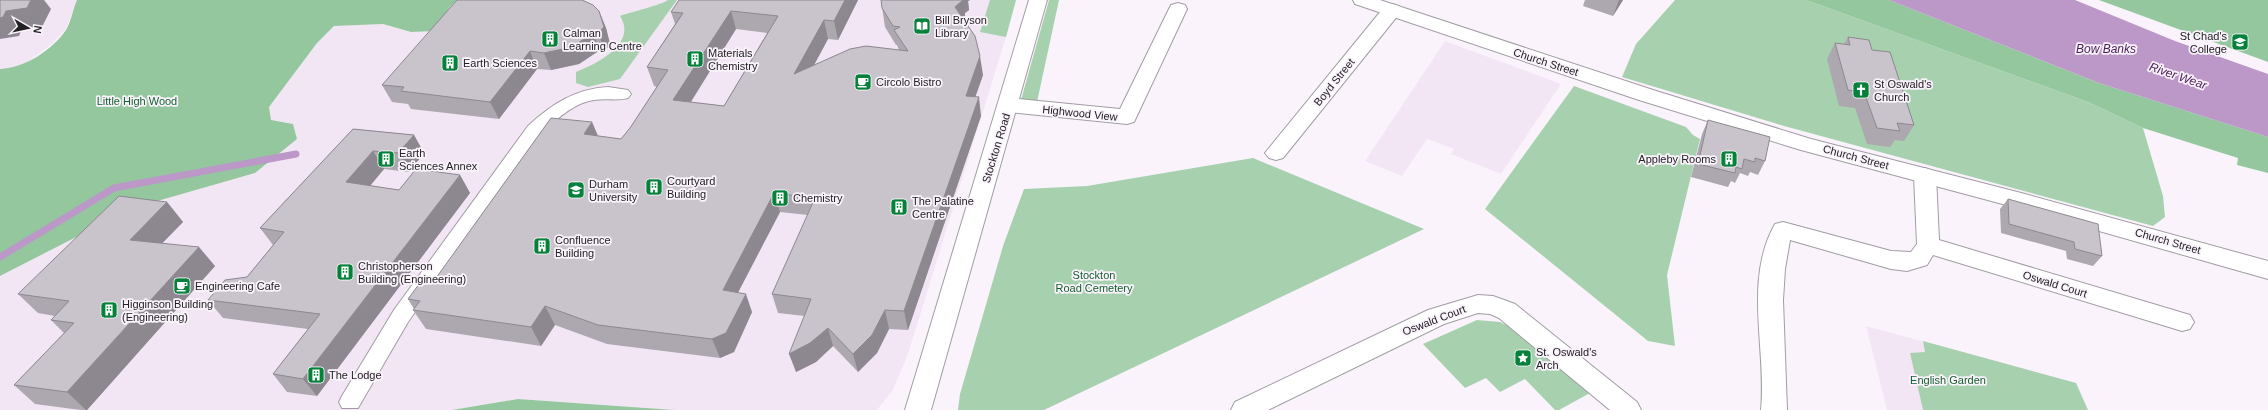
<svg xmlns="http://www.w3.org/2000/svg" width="2268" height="410" font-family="Arial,sans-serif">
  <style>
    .built { fill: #f2e6f5 }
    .green { fill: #a7d1ae }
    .forest { fill: #94c79e }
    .water { fill: #bb98c7 }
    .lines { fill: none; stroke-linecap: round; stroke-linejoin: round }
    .stream { stroke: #bb98c7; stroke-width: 7 }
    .pedestrian-casing { stroke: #a29ca4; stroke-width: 2 }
    .minor-casing { stroke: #a29ca4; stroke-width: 2 }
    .tertiary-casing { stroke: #a29ca4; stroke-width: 2 }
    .primary-casing { stroke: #a29ca4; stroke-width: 2 }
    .pedestrian { fill: #fff; fill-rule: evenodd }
    .minor { fill: #fff; fill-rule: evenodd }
    .tertiary { fill: #fff; fill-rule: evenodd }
    .primary { fill: #fff; fill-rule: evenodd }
    .wall { fill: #ada8af; fill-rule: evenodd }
    .shaded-wall { fill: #8d888f }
    .building { fill: #c9c3cc; stroke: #8d888f; fill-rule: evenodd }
    .labels { text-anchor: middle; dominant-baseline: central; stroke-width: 3.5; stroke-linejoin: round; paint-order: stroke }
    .poi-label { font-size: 11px; fill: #232124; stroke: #faf3fc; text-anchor: start }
    .street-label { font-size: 11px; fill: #232124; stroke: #faf3fc }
    .park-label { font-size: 11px; fill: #125f2c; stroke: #faf3fc }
    .water-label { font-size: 12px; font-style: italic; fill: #491d57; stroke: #faf3fc }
  </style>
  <rect width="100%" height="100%" fill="#faf3fc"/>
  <!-- built -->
  <path class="built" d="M0,0H77L66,29L53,43L25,64L12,68L0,69Z
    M457,0H1016L1006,37L908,354L893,390L877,410H674L518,399L452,410H0V276L133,208L255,173L297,139L293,124L271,120L269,107L317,43L334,26L383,24L411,32L437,31L449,8Z
    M1445,41L1561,84L1501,174L1451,154L1454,149L1427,139L1402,176L1365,161Z
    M1866,326L2076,383L2088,410H1887Z"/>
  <!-- green -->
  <path class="green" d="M668,0H677L620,79L588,87L576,83V72C596,64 638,44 620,16C628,13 664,4 668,0Z
    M990,0H1016L1006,37L980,32Z
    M1049,0H1059L1037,102L1021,100Z
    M1675,0H1806L2088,102L2143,128L2163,196L2165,217L2153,226L1784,126L1622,77L1636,44Z
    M1574,86L1686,127L1693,135L1700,139L1667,275L1675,346L1648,341L1485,209Z
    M1253,158L1424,229L1044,410H958L960,394L1003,246L1024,189L1087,186Z
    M1477,320L1500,322L1510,327L1590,393L1559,410H1555L1525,379L1500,392L1486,378L1465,388L1423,344Z
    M1923,341L2076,383L2088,410H1923L1910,353L1925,352Z"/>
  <!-- forest -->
  <path class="forest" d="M77,0H457L449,8L437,31L411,32L383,24L334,26L317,43L269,107L271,120L293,124L297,139L255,173L133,208L0,276V69C25,68 52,50 66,30C71,22 73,9 77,0Z
    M1806,0H1889L2099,83L2268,137V173L2237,165L2238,158L2143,128L2088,102Z
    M2099,0H2268V62Z
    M518,399L674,410H452Z"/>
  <!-- water -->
  <path class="water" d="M1889,0H2075L2175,41L2268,74V137L2099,83Z"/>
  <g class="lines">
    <!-- stream -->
    <path class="stream" d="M0,257L114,188L296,154"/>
    <!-- pedestrian casing -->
    <g class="pedestrian-casing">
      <path id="pedestrian" d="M608,87L628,90L631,94L628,98C617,101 606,98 594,100C573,103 556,120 540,134L408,322L358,408H342L339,402L342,396L394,310L528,126C552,104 575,89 608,87Z"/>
    </g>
    <!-- minor casing -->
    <g class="minor-casing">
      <path id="minor" d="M1178,3L1185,5L1187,9L1134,122L1127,124L1009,112L1002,110L999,105L1002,100L1009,98L1120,109L1169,9L1171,5Z
        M1392,4L1399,6L1401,10L1399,14L1283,158L1276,160L1269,158L1265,153L1269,148L1385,6Z
        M1925,168L1933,171L1936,176L1939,240L2190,315L2194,322L2190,329L2182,331L1933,255L1927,265L1907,271L1891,269L1790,240L1785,269L1783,300L1787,410H1761C1767,350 1743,280 1775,224L1783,222L1891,251L1911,252L1917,244L1914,176L1917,171Z
        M1478,295L1493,296L1515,304L1637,402L1641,410H1610L1499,318L1490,314L1478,313L1444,324L1268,410H1231L1235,402L1428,310Z"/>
    </g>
    <!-- tertiary casing -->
    <g class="tertiary-casing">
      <path id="tertiary" d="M1353,0H1380L1653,90L1811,139L2025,194L2268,261V279L2025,210L1801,150L1639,100L1355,4Z"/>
    </g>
    <!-- primary casing -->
    <g class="primary-casing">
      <path id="primary" d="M1029,0H1047L931,410H905Z"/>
    </g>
    <!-- pedestrian -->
    <use href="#pedestrian" class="pedestrian"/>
    <!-- minor -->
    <use href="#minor" class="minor"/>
    <!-- tertiary -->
    <use href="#tertiary" class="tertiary"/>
    <!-- primary -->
    <use href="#primary" class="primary"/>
  </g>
  <!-- wall -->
  <path class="wall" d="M583,0L599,11L606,28L610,44L605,51L600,50L579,64L551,70L537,69L499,119L411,109L408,104L392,102L382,85Z
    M858,0L838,40L828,39L814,65L899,50L897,45H896L885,27L881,0H970L968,1L969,10L965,13V19L964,20L983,75L975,97L981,116L908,330L889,329L877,353L858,372L833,346L816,362L796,372L805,316L778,313L772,294L808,215L780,212L738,292L752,312L734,352L720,358L607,344L555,325L541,346L426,329L413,310L414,309L408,299L436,278L592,122L598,136L621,139L630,128L657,87L654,86L647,67L675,24L671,12ZM736,29L767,33L724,106L691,102Z
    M1585,0H1623L1613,16L1583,6Z
    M1848,37L1872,50L1914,125L1904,141L1895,140L1890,147L1867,144L1855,108L1839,106L1827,59L1835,43L1844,44Z
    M1708,120L1765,161L1758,175L1750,172L1748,176L1740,173L1735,183L1731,181L1728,187L1691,177L1702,134Z
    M353,129L414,135L424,153L409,172L384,169L370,186L399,190L460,175L470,193L317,396L287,392L273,374L308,329L223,318L208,300L247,277L273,245L260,228Z
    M2008,199L2102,256L2093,266L2067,259L2066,251L2001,233L2000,209Z
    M167,202L183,222L162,243L215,266L87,410H81L35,404L14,385L64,333L51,320L55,316L38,313L18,294Z"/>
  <!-- shaded-wall -->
  <path class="shaded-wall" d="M26,0H44L51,9L42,27L21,31L19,36L0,39V18L6,11Z
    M845,0H858L838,40L834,21Z
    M958,0H970L968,1L969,10L965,13V19L957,26L955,7Z
    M1619,0H1623L1613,16Z
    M599,11L606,28L610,44L605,51L598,33Z
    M731,11L736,29L680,119L673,100Z
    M824,20L828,39L799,93L794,74Z
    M593,33L600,50L579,64L551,70L544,53Z
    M530,51L537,69L499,119L490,102Z
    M980,56L983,75L969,115L966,96Z
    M979,97L981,116L908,330L904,311Z
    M592,122L600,141L584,134Z
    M414,135L424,153L409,172L398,153Z
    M373,151L384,169L358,200L346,182Z
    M460,175L470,193L317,396L303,379Z
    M774,193L780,212L730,308L723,290Z
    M167,202L183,222L147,259L130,240Z
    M199,247L215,266L87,410H86L67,392Z
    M746,294L752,312L734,352L720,358L712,339Z
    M545,306L555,325L541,346L531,327Z
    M885,310L889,329L877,353L858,372L853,354Z
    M828,328L833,346L816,362L796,372L789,354Z"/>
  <!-- building -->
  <path class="building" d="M0,0H31L27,8L6,11L3,17L0,18Z
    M457,0H582L593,5L599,11L604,27L598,33H593L572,47L544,53L530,51L490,102L401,91L404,87L382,85Z
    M679,0H845L834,21L824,20L794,74L850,49L866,46L908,51L894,30L900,27L893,26L882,8L881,0H963L955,7L975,36L980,56L966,96L979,97L904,311L885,310L872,335L853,354L828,328L810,343L789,354L811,299L772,294L815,198L774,193L723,290L746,294L726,333L712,339L598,325L545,306L531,327L413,310L420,301L408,299L425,276L436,278L551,118L592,122L584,134L621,139L630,128L668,70L647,67L683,13L671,12ZM731,11L778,16L724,106L673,100Z
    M1848,37L1869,40L1872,50L1890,52L1914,125L1897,123L1900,131L1877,128L1864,92L1848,90L1835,43L1850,45Z
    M1708,120L1770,137L1765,161L1755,158V162L1744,159L1742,169L1736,167L1735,173L1698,164Z
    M353,129L414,135L398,153L373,151L346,182L399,190L416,169L460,175L303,379L273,374L320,314L208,300L225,280L247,277L284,232L260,228Z
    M119,196L167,202L130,240L199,247L67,392L14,385L74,323L51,320L69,301L18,294Z
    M2008,199L2098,224L2102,256L2075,249L2074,242L2009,224Z"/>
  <!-- icons -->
  <defs>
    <g id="library-square" transform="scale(0.9)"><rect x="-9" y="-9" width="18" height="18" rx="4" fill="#05813a" stroke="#faf3fc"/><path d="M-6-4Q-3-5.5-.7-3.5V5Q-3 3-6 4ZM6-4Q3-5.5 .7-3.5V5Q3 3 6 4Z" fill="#fff"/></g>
    <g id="building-square" transform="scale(0.9)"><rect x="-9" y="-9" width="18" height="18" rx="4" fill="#05813a" stroke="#faf3fc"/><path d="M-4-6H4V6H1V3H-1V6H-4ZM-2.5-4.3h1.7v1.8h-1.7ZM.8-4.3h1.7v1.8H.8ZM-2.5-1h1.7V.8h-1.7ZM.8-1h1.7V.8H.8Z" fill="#fff"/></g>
    <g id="university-square" transform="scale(0.9)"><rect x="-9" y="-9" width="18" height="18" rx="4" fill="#05813a" stroke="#faf3fc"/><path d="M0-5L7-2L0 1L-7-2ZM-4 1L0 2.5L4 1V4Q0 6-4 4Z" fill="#fff"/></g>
    <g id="cafe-square" transform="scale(0.9)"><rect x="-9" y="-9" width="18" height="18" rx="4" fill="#05813a" stroke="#faf3fc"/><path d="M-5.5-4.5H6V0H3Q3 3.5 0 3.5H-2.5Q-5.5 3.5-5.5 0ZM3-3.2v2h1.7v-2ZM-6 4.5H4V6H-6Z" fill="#fff"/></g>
    <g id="church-square" transform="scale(0.9)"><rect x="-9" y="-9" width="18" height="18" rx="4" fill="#05813a" stroke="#faf3fc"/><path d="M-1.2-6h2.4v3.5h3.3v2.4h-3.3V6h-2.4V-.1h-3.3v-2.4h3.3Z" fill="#fff"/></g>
    <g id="sight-square" transform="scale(0.9)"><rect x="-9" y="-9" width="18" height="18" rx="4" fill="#05813a" stroke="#faf3fc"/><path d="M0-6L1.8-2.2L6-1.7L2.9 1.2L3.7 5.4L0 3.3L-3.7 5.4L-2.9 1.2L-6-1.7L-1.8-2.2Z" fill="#fff"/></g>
  </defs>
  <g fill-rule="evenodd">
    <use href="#library-square" x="922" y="26"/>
    <use href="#building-square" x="550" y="39"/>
    <use href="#university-square" x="2240" y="42"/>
    <use href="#building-square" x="695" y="59"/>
    <use href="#building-square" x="450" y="63"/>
    <use href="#cafe-square" x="863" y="82"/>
    <use href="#church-square" x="1861" y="90"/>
    <use href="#building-square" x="386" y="159"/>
    <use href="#building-square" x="1729" y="159"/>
    <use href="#building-square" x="654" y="187"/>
    <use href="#university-square" x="576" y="190"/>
    <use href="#building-square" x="780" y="198"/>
    <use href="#building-square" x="899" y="207"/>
    <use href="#building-square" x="542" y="246"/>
    <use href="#building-square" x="345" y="272"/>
    <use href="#cafe-square" x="182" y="286"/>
    <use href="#building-square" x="109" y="310"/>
    <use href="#sight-square" x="1523" y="358"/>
    <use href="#building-square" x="316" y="375"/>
  </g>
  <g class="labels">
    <!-- poi labels -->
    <g class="poi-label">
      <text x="935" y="20">Bill Bryson<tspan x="935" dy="13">Library</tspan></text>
      <text x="563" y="33">Calman<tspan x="563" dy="13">Learning Centre</tspan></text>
      <text x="2227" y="36" text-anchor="end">St Chad's<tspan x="2227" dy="13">College</tspan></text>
      <text x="708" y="53">Materials<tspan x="708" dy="13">Chemistry</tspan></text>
      <text x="463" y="63">Earth Sciences</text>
      <text x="876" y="82">Circolo Bistro</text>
      <text x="1874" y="84">St Oswald's<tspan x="1874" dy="13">Church</tspan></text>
      <text x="399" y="153">Earth<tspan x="399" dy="13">Sciences Annex</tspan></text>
      <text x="1716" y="159" text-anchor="end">Appleby Rooms</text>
      <text x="667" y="181">Courtyard<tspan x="667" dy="13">Building</tspan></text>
      <text x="589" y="184">Durham<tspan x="589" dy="13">University</tspan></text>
      <text x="793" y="198">Chemistry</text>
      <text x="912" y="201">The Palatine<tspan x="912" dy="13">Centre</tspan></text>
      <text x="555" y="240">Confluence<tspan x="555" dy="13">Building</tspan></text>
      <text x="358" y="266">Christopherson<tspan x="358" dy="13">Building (Engineering)</tspan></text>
      <text x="195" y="286">Engineering Cafe</text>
      <text x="122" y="304">Higginson Building<tspan x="122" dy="13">(Engineering)</tspan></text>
      <text x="1536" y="352">St. Oswald's<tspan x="1536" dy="13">Arch</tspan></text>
      <text x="329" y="375">The Lodge</text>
    </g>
    <!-- street labels -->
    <g class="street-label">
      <text transform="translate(1546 62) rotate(18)">Church Street</text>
      <text transform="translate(1334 82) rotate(-51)">Boyd Street</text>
      <text transform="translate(1080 113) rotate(6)">Highwood View</text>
      <text transform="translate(996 148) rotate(-73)">Stockton Road</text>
      <text transform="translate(1856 157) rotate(15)">Church Street</text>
      <text transform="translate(2168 241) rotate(16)">Church Street</text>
      <text transform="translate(2055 284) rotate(17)">Oswald Court</text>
      <text transform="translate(1434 320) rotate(-21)">Oswald Court</text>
    </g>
    <!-- park labels -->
    <g class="park-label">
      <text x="137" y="101">Little High Wood</text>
      <text x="1094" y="275">Stockton<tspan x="1094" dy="13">Road Cemetery</tspan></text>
      <text x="1948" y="380">English Garden</text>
    </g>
    <!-- water labels -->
    <g class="water-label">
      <text x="2106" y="49">Bow Banks</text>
      <text transform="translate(2178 76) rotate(19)">River Wear</text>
    </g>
  </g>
  <!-- north arrow -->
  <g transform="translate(28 28) rotate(99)" stroke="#faf3fc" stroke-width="3" paint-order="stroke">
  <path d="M0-3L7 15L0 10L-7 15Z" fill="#232124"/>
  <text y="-6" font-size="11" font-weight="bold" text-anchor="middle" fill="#232124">N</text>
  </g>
</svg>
